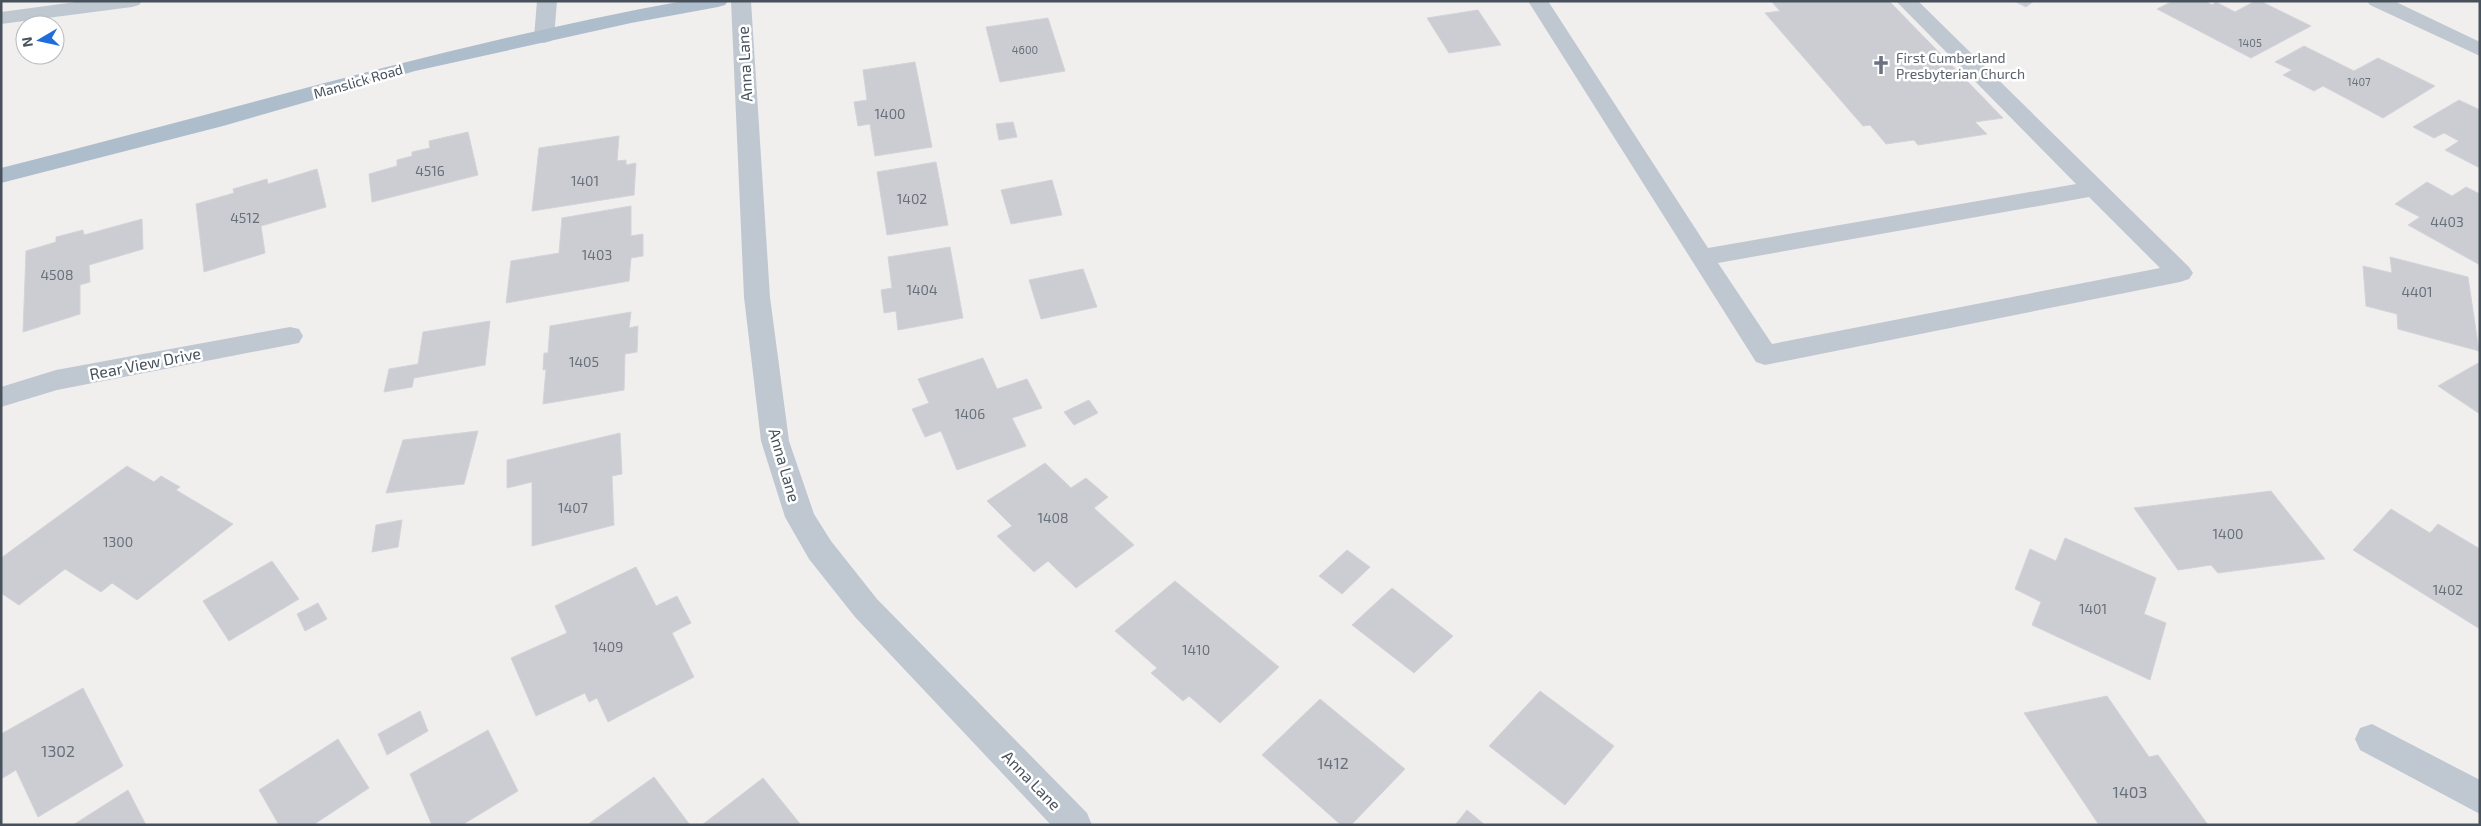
<svg xmlns="http://www.w3.org/2000/svg" width="2481" height="826" font-family="'Exo 2',sans-serif">
  <style>
    .building { fill: #cbcdd3; stroke: #d2d4d9 }
    .lines { fill: none; stroke-linecap: round; stroke-linejoin: round }
    .minor { fill: #bfc8d0; fill-rule: evenodd }
    .major { fill: #aebdcc; fill-rule: evenodd }
    .labels { text-anchor: middle; dominant-baseline: central; stroke-width: 5; stroke-linejoin: round; paint-order: stroke }
    .far-number-label { font-size: 11px; fill: #687079 }
    .far-worship-label { font-size: 14px; fill: #5b616d; stroke: #fff; text-anchor: start }
    .far-street-label { font-size: 14px; fill: #47515b; stroke: #fff }
    .number-label { font-size: 14px; fill: #687079 }
    .street-label { font-size: 16px; fill: #47515b; stroke: #fff }
    .near-number-label { font-size: 16px; fill: #687079 }
  </style>
  <rect width="100%" height="100%" fill="#f1eeee"/>
  <!-- building -->
  <path class="building" d="M1771,1H1889L2003,118L1975,122L1987,134L1918,145L1914,140L1886,144L1870,125L1863,126L1765,13L1780,11Z
    M2014,1H2034L2026,7Z
    M2173,1H2205L2212,5L2216,2L2235,12L2255,1H2260L2311,26L2251,58L2157,9Z
    M1478,10L1501,45L1449,53L1427,18Z
    M1048,18L1065,71L1000,82L986,27Z
    M2304,46L2354,71L2378,58L2435,86L2383,118L2323,86L2314,91L2283,75L2292,70L2275,62Z
    M915,62L932,147L875,156L870,124L858,126L854,102L867,100L863,70Z
    M2459,100L2480,110V168L2445,150L2459,141L2444,133L2434,138L2413,127Z
    M1013,122L1017,137L999,140L996,124Z
    M468,132L478,175L372,202L369,174L397,166V160L412,156V152L430,148L429,141Z
    M619,136L617,161L626,160V165L636,163L634,195L532,211L539,148Z
    M936,162L948,225L887,235L877,172Z
    M317,169L326,207L261,226L265,253L204,272L196,204L234,193L233,189L267,179L268,184Z
    M1052,180L1062,215L1011,224L1001,190Z
    M2427,182L2452,196L2466,187L2480,194V265L2408,225L2420,217L2395,204Z
    M631,206V236L643,234V256L631,258L629,281L506,303L511,261L559,253L562,218Z
    M142,219L143,249L89,265L90,282L80,285V314L23,332L26,251L56,242V237L83,230L84,235Z
    M950,247L963,318L898,330L896,311L884,313L881,290L892,288L888,257Z
    M2390,257L2468,277L2479,351L2398,329L2397,314L2366,306L2363,266L2392,273Z
    M1083,269L1097,307L1041,319L1029,280Z
    M631,312L629,328L638,326L637,352L625,354L624,390L543,404L546,369L543,370L544,353H548L550,326Z
    M490,321L485,365L414,378L412,387L384,392L389,369L418,364L423,332Z
    M983,358L997,389L1027,379L1042,408L1012,418L1026,446L957,470L941,431L925,437L912,409L929,403L918,379Z
    M2480,362V414L2438,386Z
    M1089,400L1098,413L1074,425L1064,412Z
    M478,431L464,484L386,493L403,440Z
    M620,433L622,474L612,476L614,525L532,546V482L507,488V460Z
    M1045,463L1071,488L1086,478L1108,497L1094,508L1134,545L1076,588L1048,561L1034,572L997,536L1012,526L987,501Z
    M127,466L154,482L161,476L180,487L176,490L233,524L137,600L112,583L101,592L65,569L19,605L1,593V558Z
    M2271,491L2325,559L2218,573L2211,565L2178,570L2134,508Z
    M2391,509L2430,533L2438,524L2480,549V629L2353,550Z
    M402,520L398,547L372,552L376,525Z
    M2065,538L2156,578L2144,614L2166,623L2150,680L2032,625L2041,602L2015,589L2030,549L2056,561Z
    M1347,550L1370,567L1342,594L1319,576Z
    M272,561L299,599L229,641L203,601Z
    M636,567L656,606L677,596L691,623L672,633L694,677L608,722L597,698L589,702L585,693L536,716L511,658L567,633L555,606Z
    M1175,581L1279,667L1220,723L1189,696L1183,701L1151,673L1157,668L1115,631Z
    M1392,588L1453,636L1414,673L1352,625Z
    M318,603L327,619L305,631L297,614Z
    M83,688L123,766L38,817L16,770L1,779V734Z
    M1540,691L1614,746L1565,805L1489,746Z
    M2107,696L2149,757L2158,755L2208,825H2099L2024,713Z
    M1320,699L1405,769L1351,825H1341L1262,755Z
    M420,711L428,731L387,755L378,734Z
    M488,730L518,791L462,825H432L410,774Z
    M338,739L369,788L313,825H279L259,790Z
    M654,777L690,825H587Z
    M763,778L801,825H702Z
    M128,790L146,825H73Z
    M1467,810L1485,825H1455Z"/>
  <g class="lines">
    <!-- minor -->
    <path class="minor" d="M83,1H142L139,5L132,7L1,24V12Z
      M537,1H557L554,37L551,41L544,43L537,41L534,37Z
      M731,1H751L770,297L789,441L814,514L831,541L877,599L1087,813L1092,825H1051L855,617L809,559L785,517L761,441L744,297Z
      M1528,1H1548L1708,248L2076,184L1896,1H1918L2189,267L2193,273L2189,279L2180,282L1765,365L1756,362ZM2089,197L2160,268L1772,344L1718,263Z
      M2367,1H2394L2480,42V56L2370,5Z
      M290,327L299,329L303,336L299,343L57,390L1,407V387L56,370Z
      M2372,724L2480,780V814L2360,750L2355,739L2360,728Z"/>
    <!-- major -->
    <path class="major" d="M683,1H728L725,5L718,7L631,23L415,71L223,126L1,183V168C228,111 453,43 683,1Z"/>
  </g>
  <!-- icons -->
  <defs>
    <g id="church-bare" transform="scale(1.5)"><path d="M-1.2-6h2.4v3.5h3.3v2.4h-3.3V6h-2.4V-.1h-3.3v-2.4h3.3Z" fill="#6b7280" stroke="#fff" stroke-width="2.5" paint-order="stroke"/></g>
  </defs>
  <g fill-rule="evenodd">
    <use href="#church-bare" x="1881" y="65"/>
  </g>
  <g class="labels">
    <!-- far-number labels -->
    <g class="far-number-label">
      <text x="2250" y="42">1405</text>
      <text x="1025" y="49">4600</text>
      <text x="2359" y="81">1407</text>
    </g>
    <!-- far-worship labels -->
    <g class="far-worship-label">
      <text x="1896" y="57">First Cumberland<tspan x="1896" dy="16">Presbyterian Church</tspan></text>
    </g>
    <!-- far-street labels -->
    <g class="far-street-label">
      <text transform="translate(358 81) rotate(-16)">Manslick Road</text>
    </g>
    <!-- number labels -->
    <g class="number-label">
      <text x="890" y="113">1400</text>
      <text x="430" y="170">4516</text>
      <text x="585" y="180">1401</text>
      <text x="912" y="198">1402</text>
      <text x="245" y="217">4512</text>
      <text x="2447" y="221">4403</text>
      <text x="597" y="254">1403</text>
      <text x="57" y="274">4508</text>
      <text x="922" y="289">1404</text>
      <text x="2417" y="291">4401</text>
      <text x="584" y="361">1405</text>
      <text x="970" y="413">1406</text>
      <text x="573" y="507">1407</text>
      <text x="1053" y="517">1408</text>
      <text x="2228" y="533">1400</text>
      <text x="118" y="541">1300</text>
      <text x="2448" y="589">1402</text>
      <text x="2093" y="608">1401</text>
      <text x="608" y="646">1409</text>
      <text x="1196" y="649">1410</text>
    </g>
    <!-- street labels -->
    <g class="street-label">
      <text transform="translate(744 64) rotate(-93)">Anna Lane</text>
      <text transform="translate(145 363) rotate(-11)">Rear View Drive</text>
      <text transform="translate(785 465) rotate(74)">Anna Lane</text>
      <text transform="translate(1032 780) rotate(46)">Anna Lane</text>
    </g>
    <!-- near-number labels -->
    <g class="near-number-label">
      <text x="58" y="750">1302</text>
      <text x="1333" y="762">1412</text>
      <text x="2130" y="791">1403</text>
    </g>
  </g>
  <!-- border -->
  <rect width="2481" height="826" fill="none" stroke="#47515b" stroke-width="5"/>
  <!-- north arrow -->
  <g transform="translate(40 40) rotate(261)"><circle r="24" fill="#ffffff" stroke="#b5b9bd"/>
  <path d="M0-4L9 19L0 12L-9 19Z" fill="#1e6ddb"/>
  <text y="-8" font-size="14" font-weight="bold" text-anchor="middle" fill="#47515b">N</text>
  </g>
</svg>
